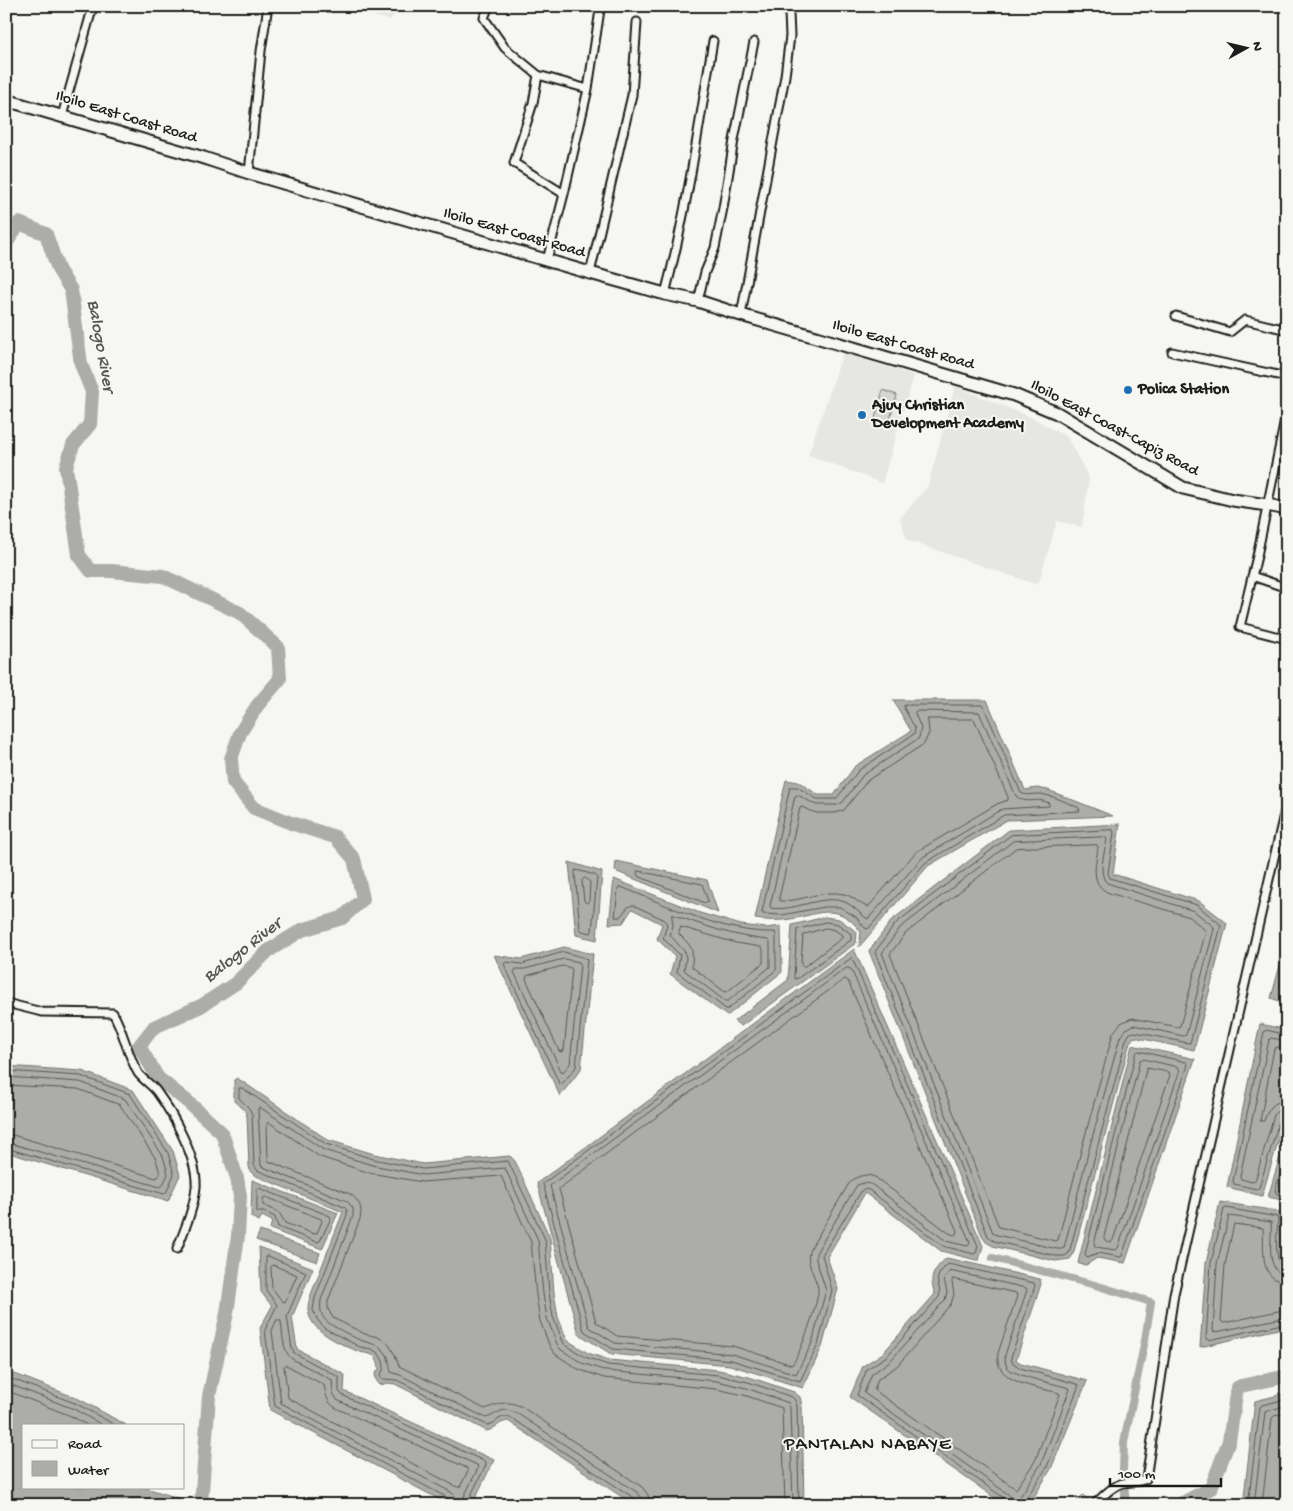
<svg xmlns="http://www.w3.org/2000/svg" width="1293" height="1511" font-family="'Gochi Hand',sans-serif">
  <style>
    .built { fill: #e6e6e2 }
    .green { fill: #d6d6d2; stroke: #797977 }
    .water { fill: #acaca9; stroke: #727271 }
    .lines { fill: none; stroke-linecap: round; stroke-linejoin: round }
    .shore { stroke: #565654; stroke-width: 1 }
    .canal { stroke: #acaca9; stroke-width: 8 }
    .river { stroke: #acaca9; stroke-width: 14 }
    .minor-casing { stroke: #1c1c1c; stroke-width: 11 }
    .primary-casing { stroke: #1c1c1c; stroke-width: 15 }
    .minor { stroke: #f6f6f2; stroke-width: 7 }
    .primary { stroke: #f6f6f2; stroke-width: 11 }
    .poi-dot { fill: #1f6fb2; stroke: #f6f6f2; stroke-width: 2 }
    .labels { text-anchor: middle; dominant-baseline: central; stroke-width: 4; stroke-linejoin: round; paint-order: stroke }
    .street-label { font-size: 16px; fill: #1c1c1c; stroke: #f6f6f2 }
    .poi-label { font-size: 16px; font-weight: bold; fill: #1c1c1c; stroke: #f6f6f2; text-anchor: start }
    .water-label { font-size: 18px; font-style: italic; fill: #565654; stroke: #f6f6f2 }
    .quarter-label { font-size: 19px; letter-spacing: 1px; fill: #1c1c1c; stroke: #f6f6f2 }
  </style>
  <rect width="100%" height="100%" fill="#f6f6f2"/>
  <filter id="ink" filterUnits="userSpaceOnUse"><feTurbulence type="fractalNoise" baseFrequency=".02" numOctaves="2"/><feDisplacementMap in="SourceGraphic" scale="10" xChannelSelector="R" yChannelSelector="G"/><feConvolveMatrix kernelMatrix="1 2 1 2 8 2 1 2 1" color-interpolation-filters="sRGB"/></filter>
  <g filter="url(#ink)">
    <!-- built -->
    <path class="built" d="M363,6H405L389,20L371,15Z
      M843,353L914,375L882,483L808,455Z
      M955,386L1031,417L1067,437L1089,478L1082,527L1057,521L1038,585L907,540L900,518L928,486Z"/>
    <!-- green -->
    <path class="green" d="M883,390L897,395L888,426L874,422Z
      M1083,1495L1092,1503L1090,1505H1073Z"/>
    <!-- water -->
    <path class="water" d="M893,700H987L1025,790L1037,788L1048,790L1113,816L1007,820L928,866L859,947L861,932C836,898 816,917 783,920C774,921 764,920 755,919L786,780L799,782L818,795H834L855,766L911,731Z
      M1120,824L1113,874L1199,901L1227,923L1194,1050L1134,1037L1130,1042L1073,1255L1070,1259L1055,1261L993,1246L986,1242L983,1238L869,951L892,920L1009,830Z
      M616,861L707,880L718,913L615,871Z
      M569,862L602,872L597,940L576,935Z
      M614,879L700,913L741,925L766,928L781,926L782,972L727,1016L670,974L675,956L657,939L662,924L632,909L623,923L609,924Z
      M825,917L839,919L857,932L856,943L741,1026L734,1021L788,980L792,925Z
      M1287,940V1004L1271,998Z
      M564,947L593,954L581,1069L560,1096L494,955L521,959Z
      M854,949L983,1246L979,1260H976L941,1251L865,1193L827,1257L838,1289L822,1347L803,1388L730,1365L611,1354L579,1334L537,1183Z
      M1260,1024L1287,1030V1111L1262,1196L1227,1187Z
      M1132,1045L1195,1059L1125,1263L1097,1258L1086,1265L1079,1264L1078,1263Z
      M6,1066L82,1071L133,1090L173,1151L180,1175L168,1201L6,1152Z
      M237,1078L328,1140L374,1154L423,1164L510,1156L515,1161L550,1238L554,1293L558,1317L567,1340L588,1353L609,1360L719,1370L749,1377L794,1392L800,1397L802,1406L804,1505H634L508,1421C499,1422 495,1429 487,1431L395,1384L388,1383L380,1385L376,1380L375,1374L379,1369C379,1365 378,1361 376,1358C371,1352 363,1354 357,1351C339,1343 309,1331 308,1309C308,1305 309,1300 310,1297L343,1212L254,1175L250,1171L249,1166L247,1116L245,1111L234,1101V1080Z
      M1287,1133V1201L1268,1197Z
      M252,1180L338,1213L322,1249L270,1229L272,1221L262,1216L259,1221L251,1217Z
      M6,1189L13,1193L8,1240H6Z
      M1220,1202L1277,1211L1281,1214L1283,1219L1282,1248L1287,1271V1327L1200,1347L1206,1263Z
      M260,1231L320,1253L317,1262L256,1240Z
      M259,1247L313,1268L292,1317L297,1349L345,1375L344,1391L494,1460L472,1505H450L270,1410L260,1328L272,1306L261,1292Z
      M947,1258L1040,1279L1041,1284L1016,1360L1021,1363L1087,1381L1051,1469L1029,1505H1005L850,1397L863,1366L883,1353L935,1294C934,1290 932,1286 932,1282C931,1273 940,1263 947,1258Z
      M15,1374L79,1399L126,1425H24V1487H143L200,1505H6V1375Z
      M1287,1393V1505H1243L1255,1401Z"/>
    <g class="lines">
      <!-- shore -->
      <path class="shore" d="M905,705H983L1021,793C1028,797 1037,792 1045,795C1056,797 1068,803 1079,808L1080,811L1004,815L925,863L868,929L865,928L856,917L840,907H824L782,915L763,914L762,912L790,787H797L817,799H836L859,770L914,734L915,728L904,708Z
        M916,711L979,712L1016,796C1027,806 1035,796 1049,803V806L1002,809L923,857L868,919C860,915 853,904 842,901C819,895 794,912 771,908L770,906L795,796L798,795L816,805H838L843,802L863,775L919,738L921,728L915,714Z
        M928,719H974L1008,797V800L997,804L916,852L868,907C860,905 853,896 844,894C822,889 801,902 780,901L779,898L800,808L802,807L810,811L817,813H835L844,810L868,780L924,744L929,733Z
        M1113,830L1114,833L1108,873L1110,878L1197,905L1220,924L1221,926L1190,1043H1188L1135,1032L1130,1033L1126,1040L1069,1253L1065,1256H1056L994,1241L988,1236L875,952L896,923L1011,835Z
        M1105,837L1107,839C1105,852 1097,873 1107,883L1194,911L1213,926L1214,929L1186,1035L1183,1036L1134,1025L1126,1029L1120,1037L1088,1153L1064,1248L1062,1249H1057L997,1235L993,1233L882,953L900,928L1013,841Z
        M1097,845L1098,847C1096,864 1089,884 1109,893L1190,917L1206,931L1180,1026L1178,1027L1132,1018L1121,1023L1113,1033L1081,1151L1058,1240L1055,1241L999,1227L890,954L906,933L1016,848Z
        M576,870L595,875L597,877L592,931L591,933L582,931L580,929L575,873Z
        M638,871L702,884L708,901L705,903L638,876L637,873Z
        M585,878L590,882L589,901L587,903L584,901L582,881Z
        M621,887C667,905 725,934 775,932L776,935V970L728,1009H726L677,972L680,955L663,938L667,925L665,920L633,905L628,907L620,917H615L618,889Z
        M672,915H674C705,926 736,937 768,940L770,942V967L728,1001H725L684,970L686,958L685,952L670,935L673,926Z
        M826,922L838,924L851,934V940L798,978L795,979L794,976L797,930Z
        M681,927L736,943L761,947L763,949V963L728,991L725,992L692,967C693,947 693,948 679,934Z
        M826,928L835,930L842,935V938L805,966H802L801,963L803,935Z
        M564,952L585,958L587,960L576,1067L561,1085L559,1083L504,964L506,962L522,964Z
        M852,958L978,1246L976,1253L974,1254L943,1246L869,1190L865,1189L862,1190L822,1255L832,1290L818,1345L800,1381L731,1360L613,1349L584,1331L543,1184Z
        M564,959L579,962L580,965L570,1064L563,1072L561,1071L514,972L516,969H524Z
        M563,966L571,968L572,970L564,1050L561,1052L559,1051L526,979L527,976Z
        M847,968L851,969L970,1242L969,1245L967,1246L946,1241L871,1184L864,1183L857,1185L816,1253V1260L826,1290L812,1343L796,1374L732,1354L615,1343L589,1327L550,1186Z
        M845,979L848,981L957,1231L956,1234L954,1235L949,1233L875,1177C864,1173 855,1176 848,1185L809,1251C806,1264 815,1275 818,1288C820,1299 800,1355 792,1365L733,1346L617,1336L596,1322L559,1189Z
        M1287,1035L1266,1030L1264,1032L1233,1181L1234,1184L1257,1189L1259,1188L1280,1118L1282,1115L1287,1114
        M1287,1041L1271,1038L1269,1040L1240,1176L1241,1179L1252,1182L1255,1181L1274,1115L1279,1109L1287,1108
        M1287,1048L1277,1047L1274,1049L1260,1121H1264C1268,1109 1273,1101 1287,1100
        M1139,1051L1186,1062L1188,1065L1122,1256L1120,1257L1098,1253L1087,1257L1085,1254L1136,1053Z
        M1143,1059L1178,1067L1180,1070L1118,1248L1116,1250L1096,1247L1094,1244L1140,1060Z
        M1147,1068L1168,1072L1170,1075L1113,1240L1111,1242L1106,1241L1104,1238Z
        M6,1071L81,1076L130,1094L168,1153L174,1174L166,1193L164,1194L6,1148
        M6,1077L80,1082L125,1099L163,1156L168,1174L163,1185L160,1187L6,1142
        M6,1085L78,1089L120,1105L156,1159L160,1174L158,1177L156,1178L13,1135L6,1134
        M1287,1151L1275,1191L1277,1194L1287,1196
        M259,1188L330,1216L331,1218L320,1241L317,1242L278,1227L275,1217L264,1212H257V1190Z
        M266,1197L321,1219L322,1221L317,1233L314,1234L285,1223L279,1212L263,1205V1199Z
        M273,1265L297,1275L285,1302L282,1301L272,1288L271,1267Z
        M1287,1268L1281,1267C1274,1252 1277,1235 1278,1220L1277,1217L1226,1208L1224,1209L1211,1263L1206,1339L1209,1340L1287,1323
        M1287,1275C1263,1273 1273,1237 1271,1222L1229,1216L1217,1264L1213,1331L1216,1332L1287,1317
        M953,1279L1016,1293L1017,1296L998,1353C993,1383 1037,1387 1059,1393L1060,1394L1035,1461L1016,1489L874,1390L878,1379L897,1366L951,1304L954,1294L952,1282Z
        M1287,1282C1257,1281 1265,1248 1263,1228L1234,1224L1225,1265L1221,1321L1224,1323L1287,1309
        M277,1320H280L281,1322C283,1333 282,1351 292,1359L332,1380L333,1393L337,1400L477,1465L478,1468L462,1501H458L455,1496L451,1492L281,1403L272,1331Z
        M286,1365L324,1385C326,1394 326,1402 336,1408L467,1468L468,1471L460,1487H457L288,1398L284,1367Z
        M6,1379L15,1380L77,1404L115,1425
        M6,1386H14L74,1409L102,1425
        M6,1393H13L71,1416L87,1425
        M451,1505V1501L448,1498L275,1406L265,1330L277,1305L266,1290V1256H268L306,1272L287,1316L292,1349L294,1353L339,1377V1391L342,1395L486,1462V1465L468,1501V1505
        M636,1505V1501L634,1498L510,1417C498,1415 497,1424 487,1425L397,1380L382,1379L380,1376L384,1368L383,1361L379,1354L372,1349L360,1347L324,1328L317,1319L313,1310L315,1298L347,1215V1210L344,1207L257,1170L254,1165L252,1114L249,1108L239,1098V1088H242L326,1144L373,1159L423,1169L508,1161L545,1239L549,1293L553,1317L564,1344L585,1357L608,1365L718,1375L748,1382L792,1397L795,1400L797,1407L799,1505
        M643,1505L642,1498L638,1493L518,1414C501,1405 500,1414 486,1418L400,1375L391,1372C389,1365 390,1357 384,1351C379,1344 371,1344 363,1341C358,1340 352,1336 346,1333C330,1324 318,1321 321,1300L353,1216V1208L347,1201L261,1166L258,1108H261L324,1150L372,1165L423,1175L505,1168L538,1240L543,1294L547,1318L557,1344L560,1349L582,1363L606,1371L717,1381L746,1388L789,1403L790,1408L793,1505
        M650,1505L648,1495L642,1487L522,1407C505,1399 500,1404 485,1409L399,1366L395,1355L388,1343L378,1337L365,1334L333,1318L328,1309V1301L360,1219C363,1208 359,1200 350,1194L268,1161L267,1123H270L320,1157L370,1173L422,1182L501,1176L531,1242L536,1295L540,1321L550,1347L555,1354L578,1369L604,1378L716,1389L744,1395L782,1408L785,1505
        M1007,1505L1004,1498L857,1395L867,1369L887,1356L939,1297C941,1291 939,1289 938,1283C936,1275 943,1269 948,1264L1034,1283L1035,1286L1011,1357L1012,1362L1020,1368L1077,1384L1079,1385L1047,1467L1025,1500V1505
        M1013,1505L1012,1498L1008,1494L864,1393L872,1374L891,1360L945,1300L947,1292L944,1279L950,1271L1026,1288L1027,1290L1005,1355C1005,1359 1005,1363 1007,1367C1013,1376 1057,1384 1069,1388L1070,1389L1041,1464L1020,1497L1018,1505
        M1248,1505L1260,1407L1262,1405L1287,1399
        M1254,1505L1265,1412L1287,1405
        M1262,1505L1272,1418L1274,1416L1287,1413"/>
      <!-- canal -->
      <path class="canal" d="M993,1258L1095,1285L1151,1302L1145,1340L1124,1442L1123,1470L1126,1505"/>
      <!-- river -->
      <path class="river" d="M6,244L19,223L46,234L58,269L71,290L81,364L92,392L90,424L73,445L66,467L79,555L91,571H111L163,576L240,613L278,647L280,679L257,706L240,733L231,759L233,782L254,808L291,823L335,837L354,859L363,899L342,918L302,930L268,951L236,983L201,1006L154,1027L139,1046L158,1078L188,1102L222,1133L237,1178L240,1196L238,1236L227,1313L209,1396L201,1505
        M1179,1505L1211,1488L1229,1441L1237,1388L1241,1386L1287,1376"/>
      <!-- minor casing -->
      <g class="minor-casing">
        <path id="minor" d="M489,6L484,18L505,48L538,75L533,103L514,163L564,194
          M538,75L588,89
          M62,116L93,6
          M249,173L261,51L268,6
          M547,260L564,194L588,89L600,10
          M590,273L632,95L637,22
          M665,294C687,211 699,125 713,41
          M698,301L705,272L715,248L723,208L734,140L754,42
          M741,315L785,76L790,36L789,13L786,6
          M1176,316L1230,332L1245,320L1287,330
          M1172,352L1287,377
          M1287,410L1257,556L1240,627L1287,639
          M1252,576L1287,588
          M6,1003L42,1012L113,1013C124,1032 127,1054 138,1073C143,1080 152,1085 157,1092C173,1114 198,1159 196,1187C194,1208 185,1229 177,1249
          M1094,1505C1102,1497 1112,1486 1123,1483C1131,1481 1139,1483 1146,1479L1174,1294L1287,801"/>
      </g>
      <!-- primary casing -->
      <g class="primary-casing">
        <path id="primary" d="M6,100L204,158L249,173L590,273L665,294L698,301L741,315L1014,395L1057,413L1183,488L1233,500L1267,505L1287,509"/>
      </g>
      <!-- minor -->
      <use href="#minor" class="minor"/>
      <!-- primary -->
      <use href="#primary" class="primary"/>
    </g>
  </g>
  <!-- markers -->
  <g class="poi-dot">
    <circle cx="1128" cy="390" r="5"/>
    <circle cx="862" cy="415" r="5"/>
  </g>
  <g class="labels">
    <!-- street labels -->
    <g class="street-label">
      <text transform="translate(126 118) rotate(17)">Iloilo East Coast Road</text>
      <text transform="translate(514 234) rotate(16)">Iloilo East Coast Road</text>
      <text transform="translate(903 346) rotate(16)">Iloilo East Coast Road</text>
      <text transform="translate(1114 429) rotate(28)">Iloilo East Coast-Capiz Road</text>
    </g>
    <!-- poi labels -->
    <g class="poi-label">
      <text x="1138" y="390">Polica Station</text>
      <text x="872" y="406">Ajuy Christian<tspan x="872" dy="18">Development Academy</tspan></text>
    </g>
    <!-- water labels -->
    <g class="water-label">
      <text transform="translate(100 346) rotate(80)">Balogo River</text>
      <text transform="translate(243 951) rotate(-38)">Balogo River</text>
    </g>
    <!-- quarter labels -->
    <g class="quarter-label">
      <text x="868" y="1445">PANTALAN NABAYE</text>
    </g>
  </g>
  <!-- margin -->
  <rect width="1293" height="1511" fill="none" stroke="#f6f6f2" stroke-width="25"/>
  <rect x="12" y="12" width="1268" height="1486" fill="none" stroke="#1c1c1c" stroke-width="2" filter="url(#ink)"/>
  <!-- legend -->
  <rect x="22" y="1424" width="162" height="65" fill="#f6f6f2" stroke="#9f9f9c"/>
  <rect x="32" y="1440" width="25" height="8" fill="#f6f6f2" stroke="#9f9f9c"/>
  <text x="68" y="1448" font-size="15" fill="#1c1c1c">Road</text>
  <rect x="32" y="1461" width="25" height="15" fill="#acaca9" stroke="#9f9f9c"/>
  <text x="68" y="1474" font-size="15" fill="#1c1c1c">Water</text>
  <!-- north arrow -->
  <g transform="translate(1246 48) rotate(82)" stroke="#f6f6f2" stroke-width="4" paint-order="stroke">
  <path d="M0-4L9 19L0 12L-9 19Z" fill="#1c1c1c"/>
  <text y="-8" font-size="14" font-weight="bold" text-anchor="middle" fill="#1c1c1c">N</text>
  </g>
  <!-- scale -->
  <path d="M1110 1478v8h111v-8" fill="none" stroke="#1c1c1c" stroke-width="2.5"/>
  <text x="1118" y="1478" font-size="15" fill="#1c1c1c" stroke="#f6f6f2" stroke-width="4" paint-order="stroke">100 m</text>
</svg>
